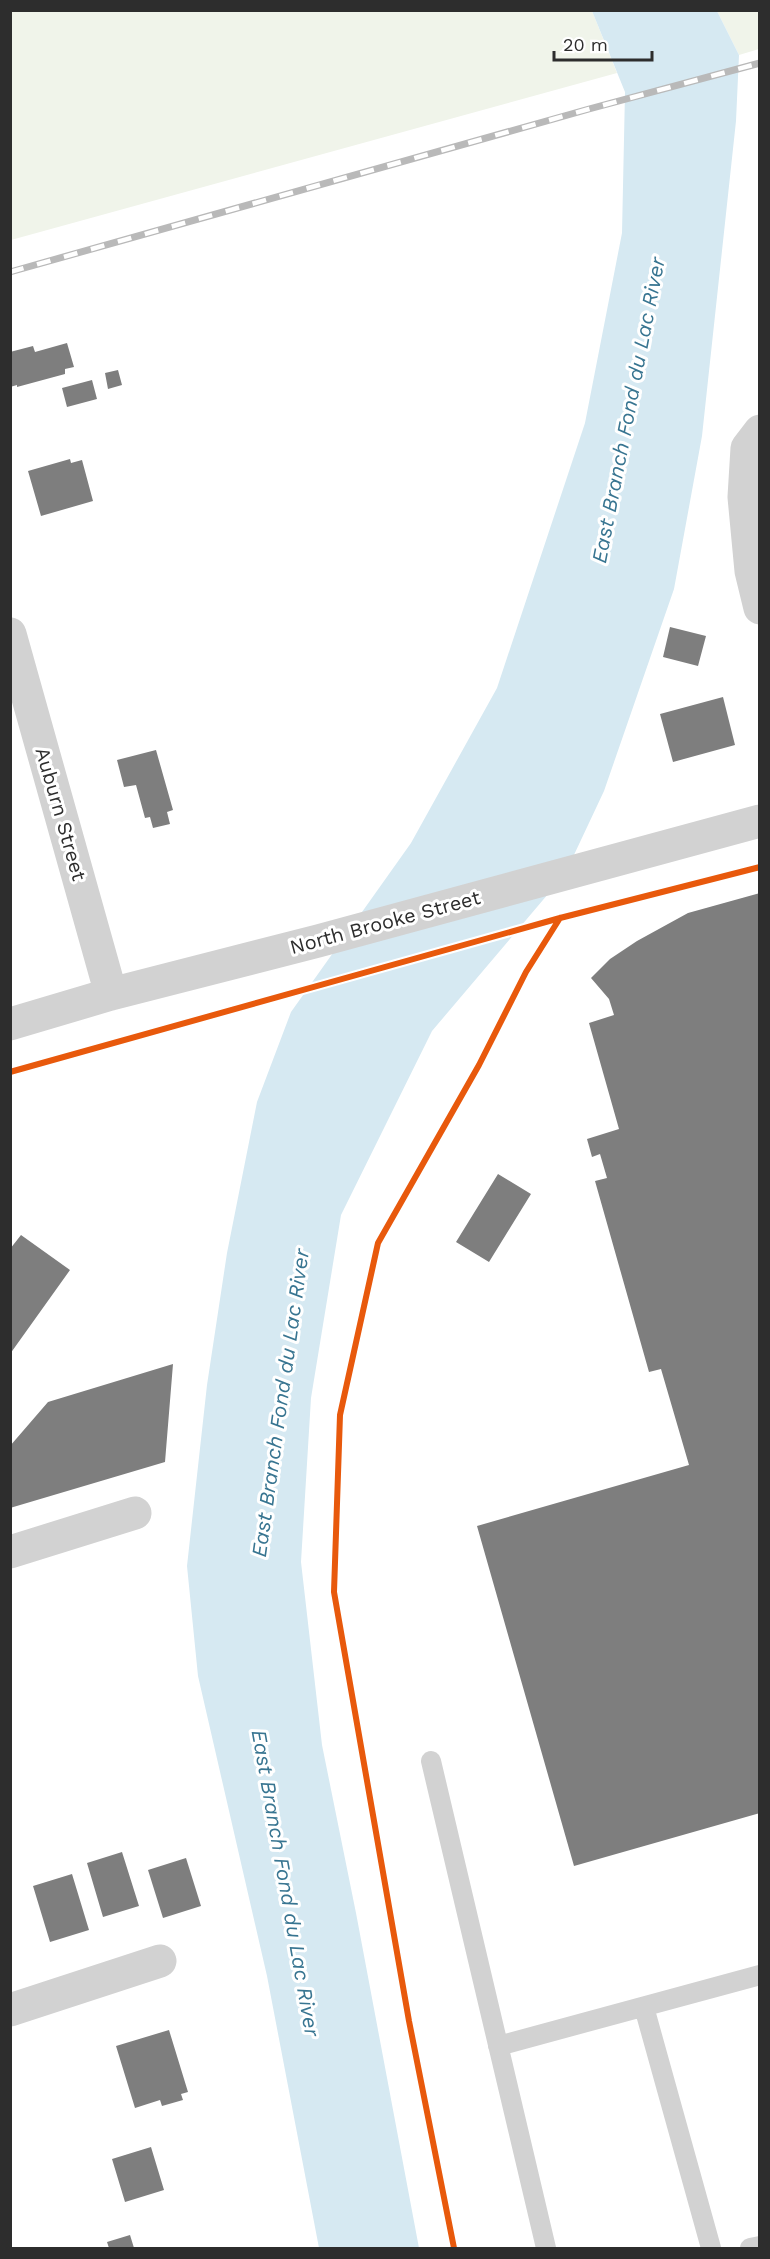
<svg xmlns="http://www.w3.org/2000/svg" width="770" height="2259" font-family="'Work Sans',sans-serif">
  <style>
    .green { fill: #f0f4ea }
    .water { fill: #d6e9f2 }
    .building { fill: #7e7e7e }
    .lines { fill: none; stroke-linecap: round; stroke-linejoin: round }
    .lane { stroke: #d2d2d2; stroke-width: 20 }
    .street { stroke: #d2d2d2; stroke-width: 33 }
    .rail-casing { stroke: #b9b9b9; stroke-width: 7 }
    .rail { stroke: #fff; stroke-width: 4.5; stroke-dasharray: 14; stroke-linecap: butt }
    .cycleway-casing { stroke: #fff; stroke-width: 10 }
    .cycleway { stroke: #e8590c; stroke-width: 6 }
    .labels { text-anchor: middle; dominant-baseline: central; stroke-width: 6; stroke-linejoin: round; paint-order: stroke }
    .street-label { font-size: 20px; fill: #2d2d2d; stroke: #fff }
    .water-label { font-size: 21px; font-style: italic; fill: #387591; stroke: #fff }
  </style>
  <rect width="100%" height="100%" fill="#fff"/>
  <!-- green -->
  <path class="green" d="M11,11H592L617,73L11,240Z
    M717,11H759V49L739,55Z"/>
  <!-- water -->
  <path class="water" d="M592,11H717L739,55L736,121L702,436L674,589L604,791L565,874L432,1031L341,1215L311,1398L301,1562L322,1745L356,1913L419,2248H319L267,1976L198,1676L187,1566L207,1385L227,1253L257,1102L291,1012L411,843L497,688L585,423L622,233L625,92Z"/>
  <!-- building -->
  <path class="building" d="M67,343L74,367L65,369V374L17,387V385L10,387V352L33,346L35,352Z
    M118,370L122,385L108,389L105,373Z
    M92,380L97,399L67,407L62,388Z
    M70,459L71,463L82,460L93,501L41,516L28,471Z
    M670,627L706,636L698,666L663,657Z
    M723,697L735,745L673,762L660,714Z
    M156,750L173,810L167,812L170,824L153,828L150,817L145,818L136,785L124,787L117,760Z
    M760,893V1813L574,1866L477,1526L689,1465L661,1369L649,1372L595,1181L607,1178L600,1154L592,1157L587,1139L619,1129L589,1023L614,1015L609,999L591,978L610,959L637,941L688,913Z
    M498,1174L531,1194L489,1262L456,1242Z
    M21,1235L70,1270L10,1354V1249Z
    M173,1364L165,1462L10,1508V1446L48,1402Z
    M122,1852L139,1906L103,1917L87,1863Z
    M186,1858L201,1906L163,1918L148,1870Z
    M72,1874L89,1930L50,1942L33,1886Z
    M169,2030L188,2092L181,2094L183,2100L162,2106L160,2100L135,2108L116,2046Z
    M151,2147L164,2190L125,2202L112,2159Z
    M130,2235L134,2248H109L107,2242Z"/>
  <g class="lines">
    <!-- lane -->
    <path class="lane" d="M431,1761L546,2248
      M644,2007L711,2248
      M498,2046L760,1975
      M750,2248L760,2246"/>
    <!-- street -->
    <path class="street" d="M760,431L747,448L744,497L751,571L760,608
      M10,634L111,994
      M10,1024L111,994L318,941L760,821
      M10,1552L135,1513
      M10,2010L160,1961"/>
    <!-- rail casing -->
    <g class="rail-casing">
      <path id="rail" d="M10,272L589,109L760,63"/>
    </g>
    <!-- rail -->
    <use href="#rail" class="rail"/>
    <!-- cycleway casing -->
    <g class="cycleway-casing">
      <path id="cycleway" d="M10,1072L560,918L760,867
        M454,2248L409,2021L334,1592L340,1415L378,1243L479,1065L526,972L560,918"/>
    </g>
    <!-- cycleway -->
    <use href="#cycleway" class="cycleway"/>
  </g>
  <g class="labels">
    <!-- street labels -->
    <g class="street-label">
      <text transform="translate(61 814) rotate(74)">Auburn Street</text>
      <text transform="translate(385 922) rotate(-15)">North Brooke Street</text>
    </g>
    <!-- water labels -->
    <g class="water-label">
      <text transform="translate(628 410) rotate(-79)">East Branch Fond du Lac River</text>
      <text transform="translate(280 1403) rotate(-82)">East Branch Fond du Lac River</text>
      <text transform="translate(286 1883) rotate(80)">East Branch Fond du Lac River</text>
    </g>
  </g>
  <!-- border -->
  <rect width="770" height="2259" fill="none" stroke="#2d2d2d" stroke-width="24"/>
  <!-- scale -->
  <path d="M554 51v9h98v-9" fill="none" stroke="#2d2d2d" stroke-width="3"/>
  <text x="563" y="51" font-size="18" fill="#2d2d2d" stroke="#ffffff" stroke-width="4.5" paint-order="stroke">20 m</text>
</svg>
